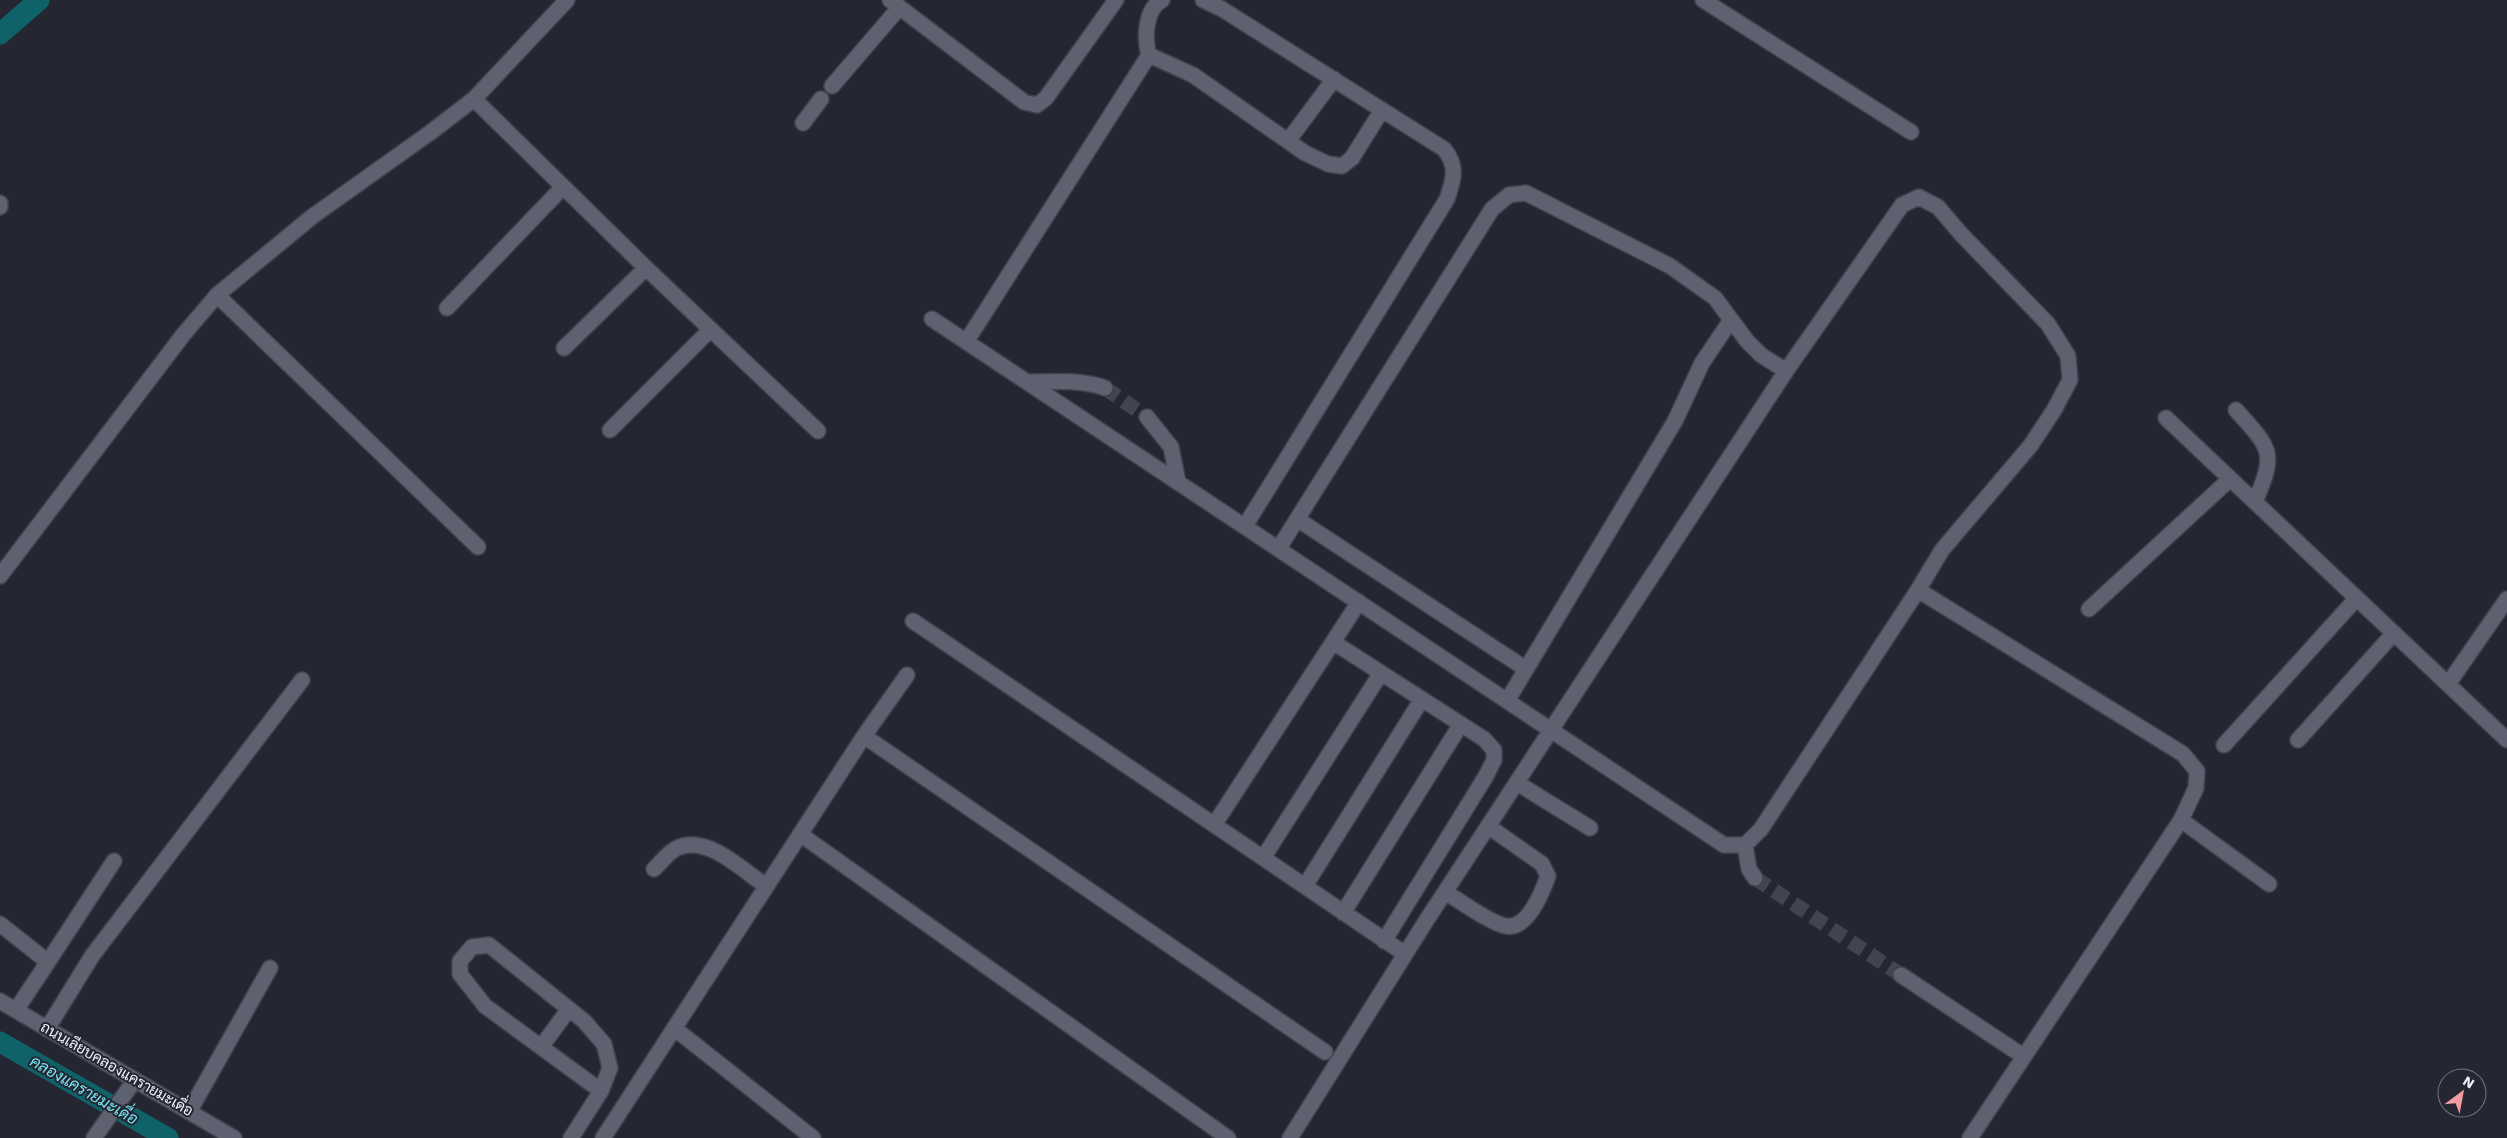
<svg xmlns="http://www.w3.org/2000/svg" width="2507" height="1138" font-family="'Work Sans',Sarabun,sans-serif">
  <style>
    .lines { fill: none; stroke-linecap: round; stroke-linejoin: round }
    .canal { stroke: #106269; stroke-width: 21 }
    .minor-tunnel { stroke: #424450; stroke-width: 15; stroke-dasharray: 15 8; stroke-linecap: butt }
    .minor-casing { stroke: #3f414a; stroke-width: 18 }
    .minor { stroke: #5e616f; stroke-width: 15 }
    .labels { text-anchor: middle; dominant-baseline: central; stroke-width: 4; stroke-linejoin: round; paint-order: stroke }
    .street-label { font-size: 15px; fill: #eff1f9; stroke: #242632 }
    .water-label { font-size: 16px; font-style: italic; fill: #76e5f1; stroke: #242632 }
  </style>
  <rect width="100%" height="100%" fill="#242632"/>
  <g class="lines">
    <!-- canal -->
    <path class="canal" d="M0,34L39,0
      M0,1042L168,1138"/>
    <!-- minor-tunnel -->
    <path class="minor-tunnel" d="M1105,388L1147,417
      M1755,878L1901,975"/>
    <!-- minor casing -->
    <g class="minor-casing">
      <path id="minor" d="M890,0L1024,102L1037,105L1046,98L1116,0
        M1203,0L1222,9L1444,149C1458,166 1454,179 1447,199L1245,526
        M1703,0L1911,132
        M1149,55L1193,75L1305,153L1328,164L1342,166L1352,158L1382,110
        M832,86L899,8
        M474,99L646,268L818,431
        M803,123L821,99
        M1288,141L1334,79
        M0,203V207
        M217,295L478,547
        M447,308L563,187
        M932,319L1724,845H1745L1761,829L1918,590L2183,754L2197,771L2196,788L2181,820L1970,1138
        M966,342L1149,55C1144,39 1145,9 1162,0
        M564,348L646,268
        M1028,382C1053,382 1081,379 1105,388
        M2236,410C2272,450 2276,452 2255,502
        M1147,417L1171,447L1178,482
        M2166,418L2507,740
        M610,430L710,330
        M1297,519L1526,669
        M1279,548L1492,209L1509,195L1526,193L1670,266L1715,298L1747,341L1761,355L1786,371
        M0,576L183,335L217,295L313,216L431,132L474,99L567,0
        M2089,609L2230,479
        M913,621L1405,954
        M1333,642L1484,739L1494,750V760L1486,776L1384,941
        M2448,684L2507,599
        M1507,701L1675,421L1702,363L1731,320
        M864,736L907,675
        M2298,740L2394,633
        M2224,745L2356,599
        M1517,783L1590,828
        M2181,820L2269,884
        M1214,825L1359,602
        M800,834L1228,1138
        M1745,845L1749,869L1755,878
        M1263,858L1381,673
        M654,869C661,863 668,852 677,848C707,834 742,870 766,886
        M1305,886L1422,699
        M1445,892C1462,902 1484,919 1502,925C1526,934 1542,893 1548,876L1542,864L1488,826
        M1343,913L1461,724
        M0,924L48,962L16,1010
        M48,962L114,861
        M1901,975L2023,1056
        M0,1001L234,1138
        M674,1028L813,1138
        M47,1029L92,956L302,680
        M541,1047L569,1009
        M189,1112L270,968
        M94,1138L134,1081
        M571,1138L601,1091L610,1068L604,1044L584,1021L489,945L472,947L460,961V974L485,1006L601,1091
        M603,1138L864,736L1325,1052
        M1290,1138L1426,921L1786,371L1902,205L1919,197L1938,207L1961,234L2048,324L2068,356L2070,380L2054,410L2031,445L1942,550L1918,590"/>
    </g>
    <!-- minor -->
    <use href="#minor" class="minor"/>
  </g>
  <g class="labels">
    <!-- street labels -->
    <g class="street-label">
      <text transform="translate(117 1069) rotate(30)">ถนนเลียบคลองแครายมะเดื่อ</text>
    </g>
    <!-- water labels -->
    <g class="water-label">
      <text transform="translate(84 1090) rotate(30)">คลองแครายมะเดื่อ</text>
    </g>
  </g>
  <!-- north arrow -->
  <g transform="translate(2462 1093) rotate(32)"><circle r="24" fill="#242632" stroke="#757782"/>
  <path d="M0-4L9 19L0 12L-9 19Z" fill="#f49aa1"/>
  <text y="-8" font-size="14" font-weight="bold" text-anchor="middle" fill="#eff1f9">N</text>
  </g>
</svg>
